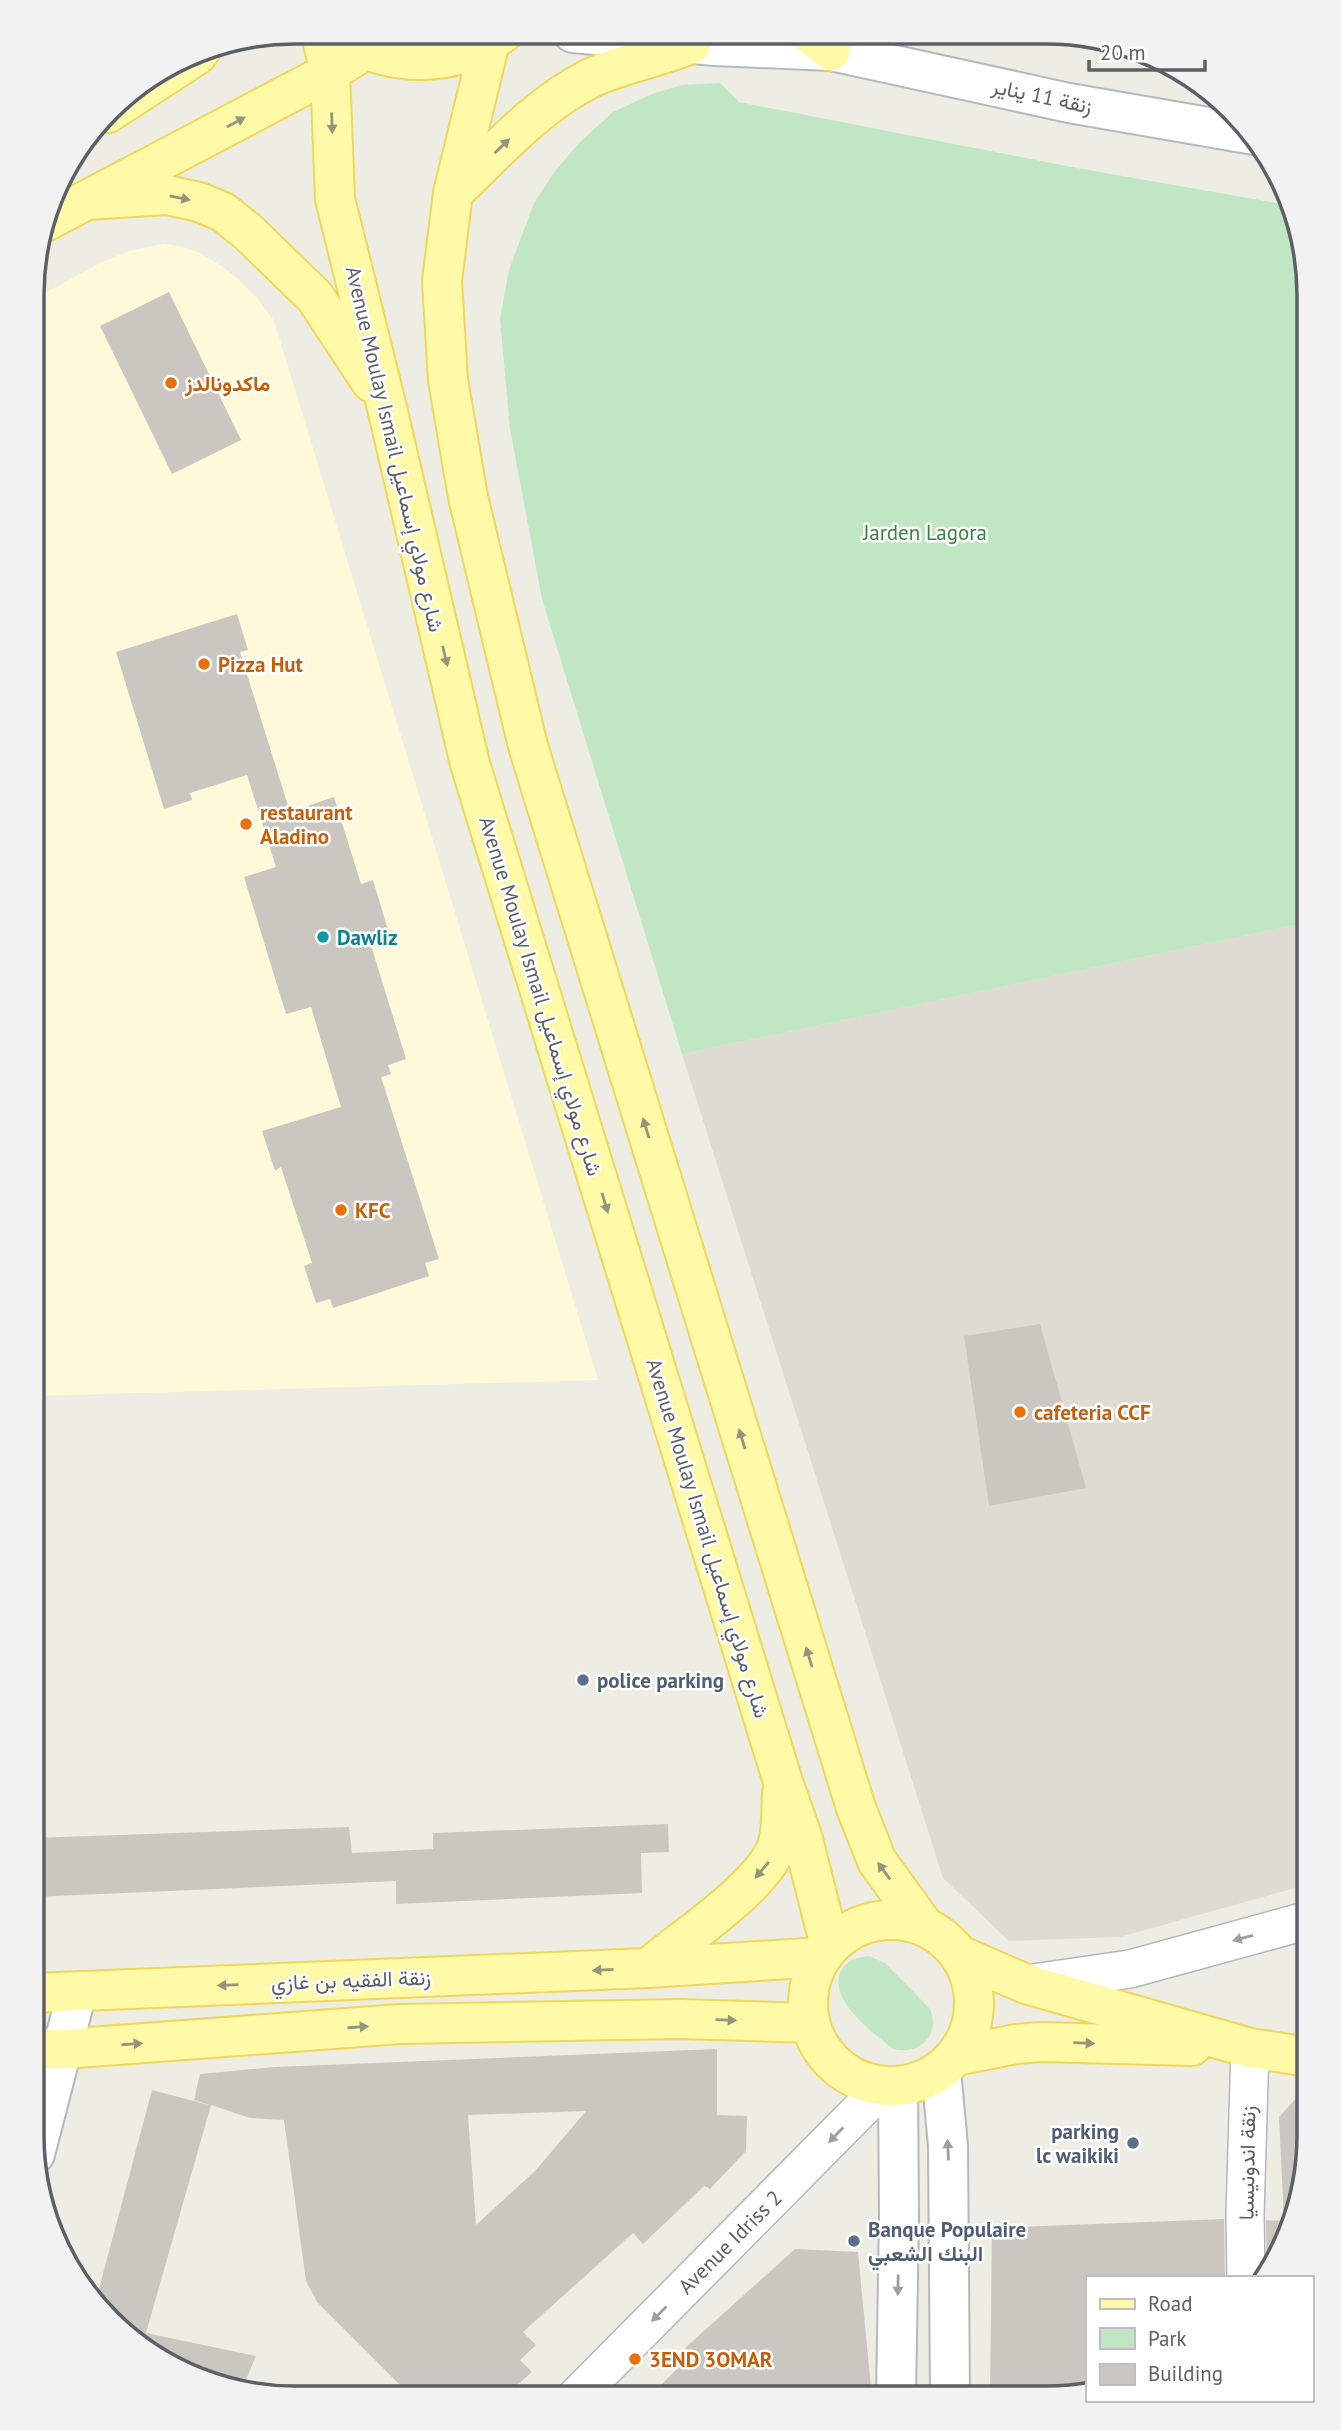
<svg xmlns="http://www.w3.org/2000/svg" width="1341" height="2430" font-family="'PT Sans',Vazirmatn,sans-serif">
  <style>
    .commercial { fill: #fef9d9 }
    .education { fill: #dedcd2 }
    .green { fill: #c0e6c4 }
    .building { fill: #cac7c1; fill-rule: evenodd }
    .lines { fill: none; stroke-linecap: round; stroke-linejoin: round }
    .minor-casing { stroke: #b4b6bb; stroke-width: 40 }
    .tertiary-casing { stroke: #b4b6bb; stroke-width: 42 }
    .secondary-casing { stroke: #b5b8be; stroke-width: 42 }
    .primary-casing { stroke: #f2d659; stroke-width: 42 }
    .minor { stroke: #fff; stroke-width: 37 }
    .tertiary { stroke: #fff; stroke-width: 38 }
    .secondary { stroke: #fff; stroke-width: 38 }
    .primary { stroke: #fffaa8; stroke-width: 38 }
    .oneway { fill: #95957c }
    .oneway2 { fill: #9d9fa3 }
    .food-dot { fill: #e8710a; stroke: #fff; stroke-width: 2.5 }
    .culture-dot { fill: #0f9aa8; stroke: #fff; stroke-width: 2.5 }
    .service-dot { fill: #5c6f8a; stroke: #fff; stroke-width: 2.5 }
    .labels { text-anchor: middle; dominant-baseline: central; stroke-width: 5; stroke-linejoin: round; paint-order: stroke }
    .street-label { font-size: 21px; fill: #5c5f65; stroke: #fff }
    .food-label { font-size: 21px; font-weight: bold; fill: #c56008; stroke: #fff; text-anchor: start }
    .park-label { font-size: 21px; fill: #348440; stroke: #fff }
    .culture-label { font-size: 21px; font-weight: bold; fill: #0d838f; stroke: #fff; text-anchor: start }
    .service-label { font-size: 21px; font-weight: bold; fill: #4e5e75; stroke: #fff; text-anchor: start }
    .rim { fill: none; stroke: #5c5f65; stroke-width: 3.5 }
  </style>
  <rect width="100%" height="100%" fill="#eeede4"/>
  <!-- commercial -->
  <path class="commercial" d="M163,244L180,246L200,253L223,267L238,279L258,299L274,321L598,1380L32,1396L34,299L100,263L129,251Z"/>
  <!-- education -->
  <path class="education" d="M1309,922V1884L1120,1937L1009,1941L943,1878L682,1054Z"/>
  <!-- green -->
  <path class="green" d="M1032,36H1097L1167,61Z
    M720,83L739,102L1077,168L1294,206L1309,294V922L682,1054L542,599L510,429L500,319L509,270L534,203L555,171L579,143L613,112L652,94L682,85Z
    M869,1956L885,1963L930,2009C941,2035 919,2056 893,2049C873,2033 827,1999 841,1971C847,1960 857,1957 869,1956Z"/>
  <!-- building -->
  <path class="building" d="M169,292L241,440L172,474L100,326Z
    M237,614L248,650L240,652L290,812L334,797L361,884L373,880L389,933L369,939L406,1059L388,1065L391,1074L381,1077L439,1259L425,1263L429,1276L333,1308L330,1299L316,1303L304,1266L312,1263L281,1167L275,1171L262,1131L341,1107L311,1007L286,1014L244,877L276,867L247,775L190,793L192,800L164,809L116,652Z
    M1040,1324L1086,1488L989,1506L964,1336Z
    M668,1824L669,1852L641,1853L642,1893L396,1904V1881L32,1897V1838L349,1827L352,1853L433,1849V1833Z
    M717,2049V2115L747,2116L746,2151L710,2189L704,2186L643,2244L633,2233L523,2332L536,2345L520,2360L532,2372L504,2397H412L317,2302L306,2281L284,2120L250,2118L211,2105L146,2333L256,2356L241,2391L193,2378L134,2344L95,2304L152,2090L209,2105L194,2100L200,2074L275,2067ZM586,2111L536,2170L476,2225L468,2115Z
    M1309,2084V2153L1290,2236L1267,2275L1266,2220L1284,2221L1279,2117Z
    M1224,2219L1225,2278H1087V2392L1047,2398H990L992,2228Z
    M795,2249L858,2252L872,2398L649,2397L692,2354L685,2348Z"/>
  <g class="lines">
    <!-- minor casing -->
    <g class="minor-casing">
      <path id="minor" d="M1026,1984L1130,1969L1309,1920
        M1246,2278L1245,2214L1250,2048
        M576,2397L884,2086"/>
    </g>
    <!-- tertiary casing -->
    <g class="tertiary-casing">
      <path id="tertiary" d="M35,2154L77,1992"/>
    </g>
    <!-- secondary casing -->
    <g class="secondary-casing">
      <path id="secondary" d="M573,33L715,46L831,51L1069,103L1254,135
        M941,2070L948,2146L950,2398
        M896,2398L899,2216L898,2087"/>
    </g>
    <!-- primary casing -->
    <g class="primary-casing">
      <path id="primary" d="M320,32L330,72L335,199L387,408L470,764L783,1782L802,1836L830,1946
        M811,35L831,51
        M344,39C395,68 454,68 503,33
        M490,42L453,193L442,281L448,380L468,497L528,746L856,1808L877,1861L924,1926
        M108,113L197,55L201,50
        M453,193C495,153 536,106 589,79C619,64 658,58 691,44
        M87,200L167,195L199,202L223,212L247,231L315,297L371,382
        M45,222L330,72L364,51
        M808 2003a83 83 0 1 1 166 0a83 83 0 1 1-166 0Z
        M959,1955L1026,1984L1250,2048L1309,2057
        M648,1968C682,1939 767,1884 778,1843C782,1828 781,1810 782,1794
        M32,1993L648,1968L821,1957
        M32,2049H63L400,2024L680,2019L810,2023
        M956,2056L1016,2044L1041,2042L1192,2046"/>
    </g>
    <!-- minor -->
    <use href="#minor" class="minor"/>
    <!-- tertiary -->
    <use href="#tertiary" class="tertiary"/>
    <!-- secondary -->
    <use href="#secondary" class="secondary"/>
    <!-- primary -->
    <use href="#primary" class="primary"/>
  </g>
  <!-- one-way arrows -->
  <defs><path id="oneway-solid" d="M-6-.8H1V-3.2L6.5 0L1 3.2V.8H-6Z" transform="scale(1.75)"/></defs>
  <g class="oneway">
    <use href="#oneway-solid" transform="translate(236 122) rotate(-28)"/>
    <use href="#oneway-solid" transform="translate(332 123) rotate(88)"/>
    <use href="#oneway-solid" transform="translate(502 146) rotate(-44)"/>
    <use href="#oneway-solid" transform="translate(180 198) rotate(12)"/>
    <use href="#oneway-solid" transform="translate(445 656) rotate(77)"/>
    <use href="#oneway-solid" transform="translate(646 1128) rotate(-107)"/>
    <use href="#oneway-solid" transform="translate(605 1203) rotate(73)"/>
    <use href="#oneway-solid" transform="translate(742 1439) rotate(-107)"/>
    <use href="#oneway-solid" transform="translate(809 1657) rotate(-107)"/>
    <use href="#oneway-solid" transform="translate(762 1870) rotate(130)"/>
    <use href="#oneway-solid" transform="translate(884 1871) rotate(-126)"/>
    <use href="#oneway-solid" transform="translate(603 1970) rotate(177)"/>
    <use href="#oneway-solid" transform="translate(228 1985) rotate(178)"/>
    <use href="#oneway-solid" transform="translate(726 2020) rotate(2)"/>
    <use href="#oneway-solid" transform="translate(358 2027) rotate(-4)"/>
    <use href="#oneway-solid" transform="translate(1084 2043) rotate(2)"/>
    <use href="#oneway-solid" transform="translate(132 2044) rotate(-4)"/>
  </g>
  <g class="oneway2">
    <use href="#oneway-solid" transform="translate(1243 1938) rotate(165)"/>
    <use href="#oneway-solid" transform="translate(836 2135) rotate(134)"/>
    <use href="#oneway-solid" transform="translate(948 2150) rotate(-93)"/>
    <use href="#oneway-solid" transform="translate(898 2285) rotate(91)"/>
    <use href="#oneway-solid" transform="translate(659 2314) rotate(135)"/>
  </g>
  <!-- markers -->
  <g class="food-dot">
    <circle cx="171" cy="383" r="7"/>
    <circle cx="204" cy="664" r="7"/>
    <circle cx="246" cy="824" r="7"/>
    <circle cx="341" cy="1210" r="7"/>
    <circle cx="1020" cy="1412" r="7"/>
    <circle cx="635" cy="2359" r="7"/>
  </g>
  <circle class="culture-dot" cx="323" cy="937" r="7"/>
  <g class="service-dot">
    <circle cx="583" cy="1680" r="7"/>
    <circle cx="1133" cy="2143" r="7"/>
    <circle cx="854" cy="2241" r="7"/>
  </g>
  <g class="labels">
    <!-- street labels -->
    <g class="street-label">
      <text transform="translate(1042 96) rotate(12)">زنقة 11 يناير</text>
      <text transform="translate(395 449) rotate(77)">Avenue Moulay Ismail شارع مولاي إسماعيل</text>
      <text transform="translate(541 996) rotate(73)">Avenue Moulay Ismail شارع مولاي إسماعيل</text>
      <text transform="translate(708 1538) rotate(73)">Avenue Moulay Ismail شارع مولاي إسماعيل</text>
      <text transform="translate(351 1980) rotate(-2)">زنقة الفقيه بن غازي</text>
      <text transform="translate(1247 2163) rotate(-89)">زنقة اندونيسيا</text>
      <text transform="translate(730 2242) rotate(-45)">Avenue Idriss 2</text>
    </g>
    <!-- food labels -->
    <g class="food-label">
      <text x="185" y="383">ماكدونالدز</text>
      <text x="218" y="664">Pizza Hut</text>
      <text x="260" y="812">restaurant<tspan x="260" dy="24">Aladino</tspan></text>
      <text x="355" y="1210">KFC</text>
      <text x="1034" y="1412">cafeteria CCF</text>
      <text x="649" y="2359">3END 3OMAR</text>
    </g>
    <!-- park labels -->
    <g class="park-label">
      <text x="925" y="532">Jarden Lagora</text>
    </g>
    <!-- culture labels -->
    <g class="culture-label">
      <text x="337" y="937">Dawliz</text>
    </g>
    <!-- service labels -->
    <g class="service-label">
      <text x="597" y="1680">police parking</text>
      <text x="1119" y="2131" text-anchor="end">parking<tspan x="1119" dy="24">lc waikiki</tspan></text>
      <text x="868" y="2229">Banque Populaire<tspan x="868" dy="24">البنك الشعبي</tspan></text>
    </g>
  </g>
  <!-- crop -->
  <path d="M0 0H1341V2430H0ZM295 44H1046A251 251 0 0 1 1297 295V2135A251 251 0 0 1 1046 2386H295A251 251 0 0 1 44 2135V295A251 251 0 0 1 295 44Z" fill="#f2f2f3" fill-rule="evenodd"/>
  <path class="rim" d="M295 44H1046A251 251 0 0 1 1297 295V2135A251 251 0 0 1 1046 2386H295A251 251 0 0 1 44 2135V295A251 251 0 0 1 295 44Z"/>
  <!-- legend -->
  <rect x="1086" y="2276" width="228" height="126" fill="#ffffff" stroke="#bebfc1" stroke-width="2"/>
  <rect x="1100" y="2299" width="35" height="10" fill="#fffaa8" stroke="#bebfc1" stroke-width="2"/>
  <text x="1148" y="2311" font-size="21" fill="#5c5f65">Road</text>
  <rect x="1100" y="2328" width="35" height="21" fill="#c0e6c4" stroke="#bebfc1" stroke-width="2"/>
  <text x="1148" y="2346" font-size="21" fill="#5c5f65">Park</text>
  <rect x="1100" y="2364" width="35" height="21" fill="#cac7c1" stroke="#bebfc1" stroke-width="2"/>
  <text x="1148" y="2381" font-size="21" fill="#5c5f65">Building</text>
  <!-- scale -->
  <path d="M1089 60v10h116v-10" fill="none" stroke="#5c5f65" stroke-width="3.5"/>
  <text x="1100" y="60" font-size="21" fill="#5c5f65" stroke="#ffffff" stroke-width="5" paint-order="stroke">20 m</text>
</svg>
